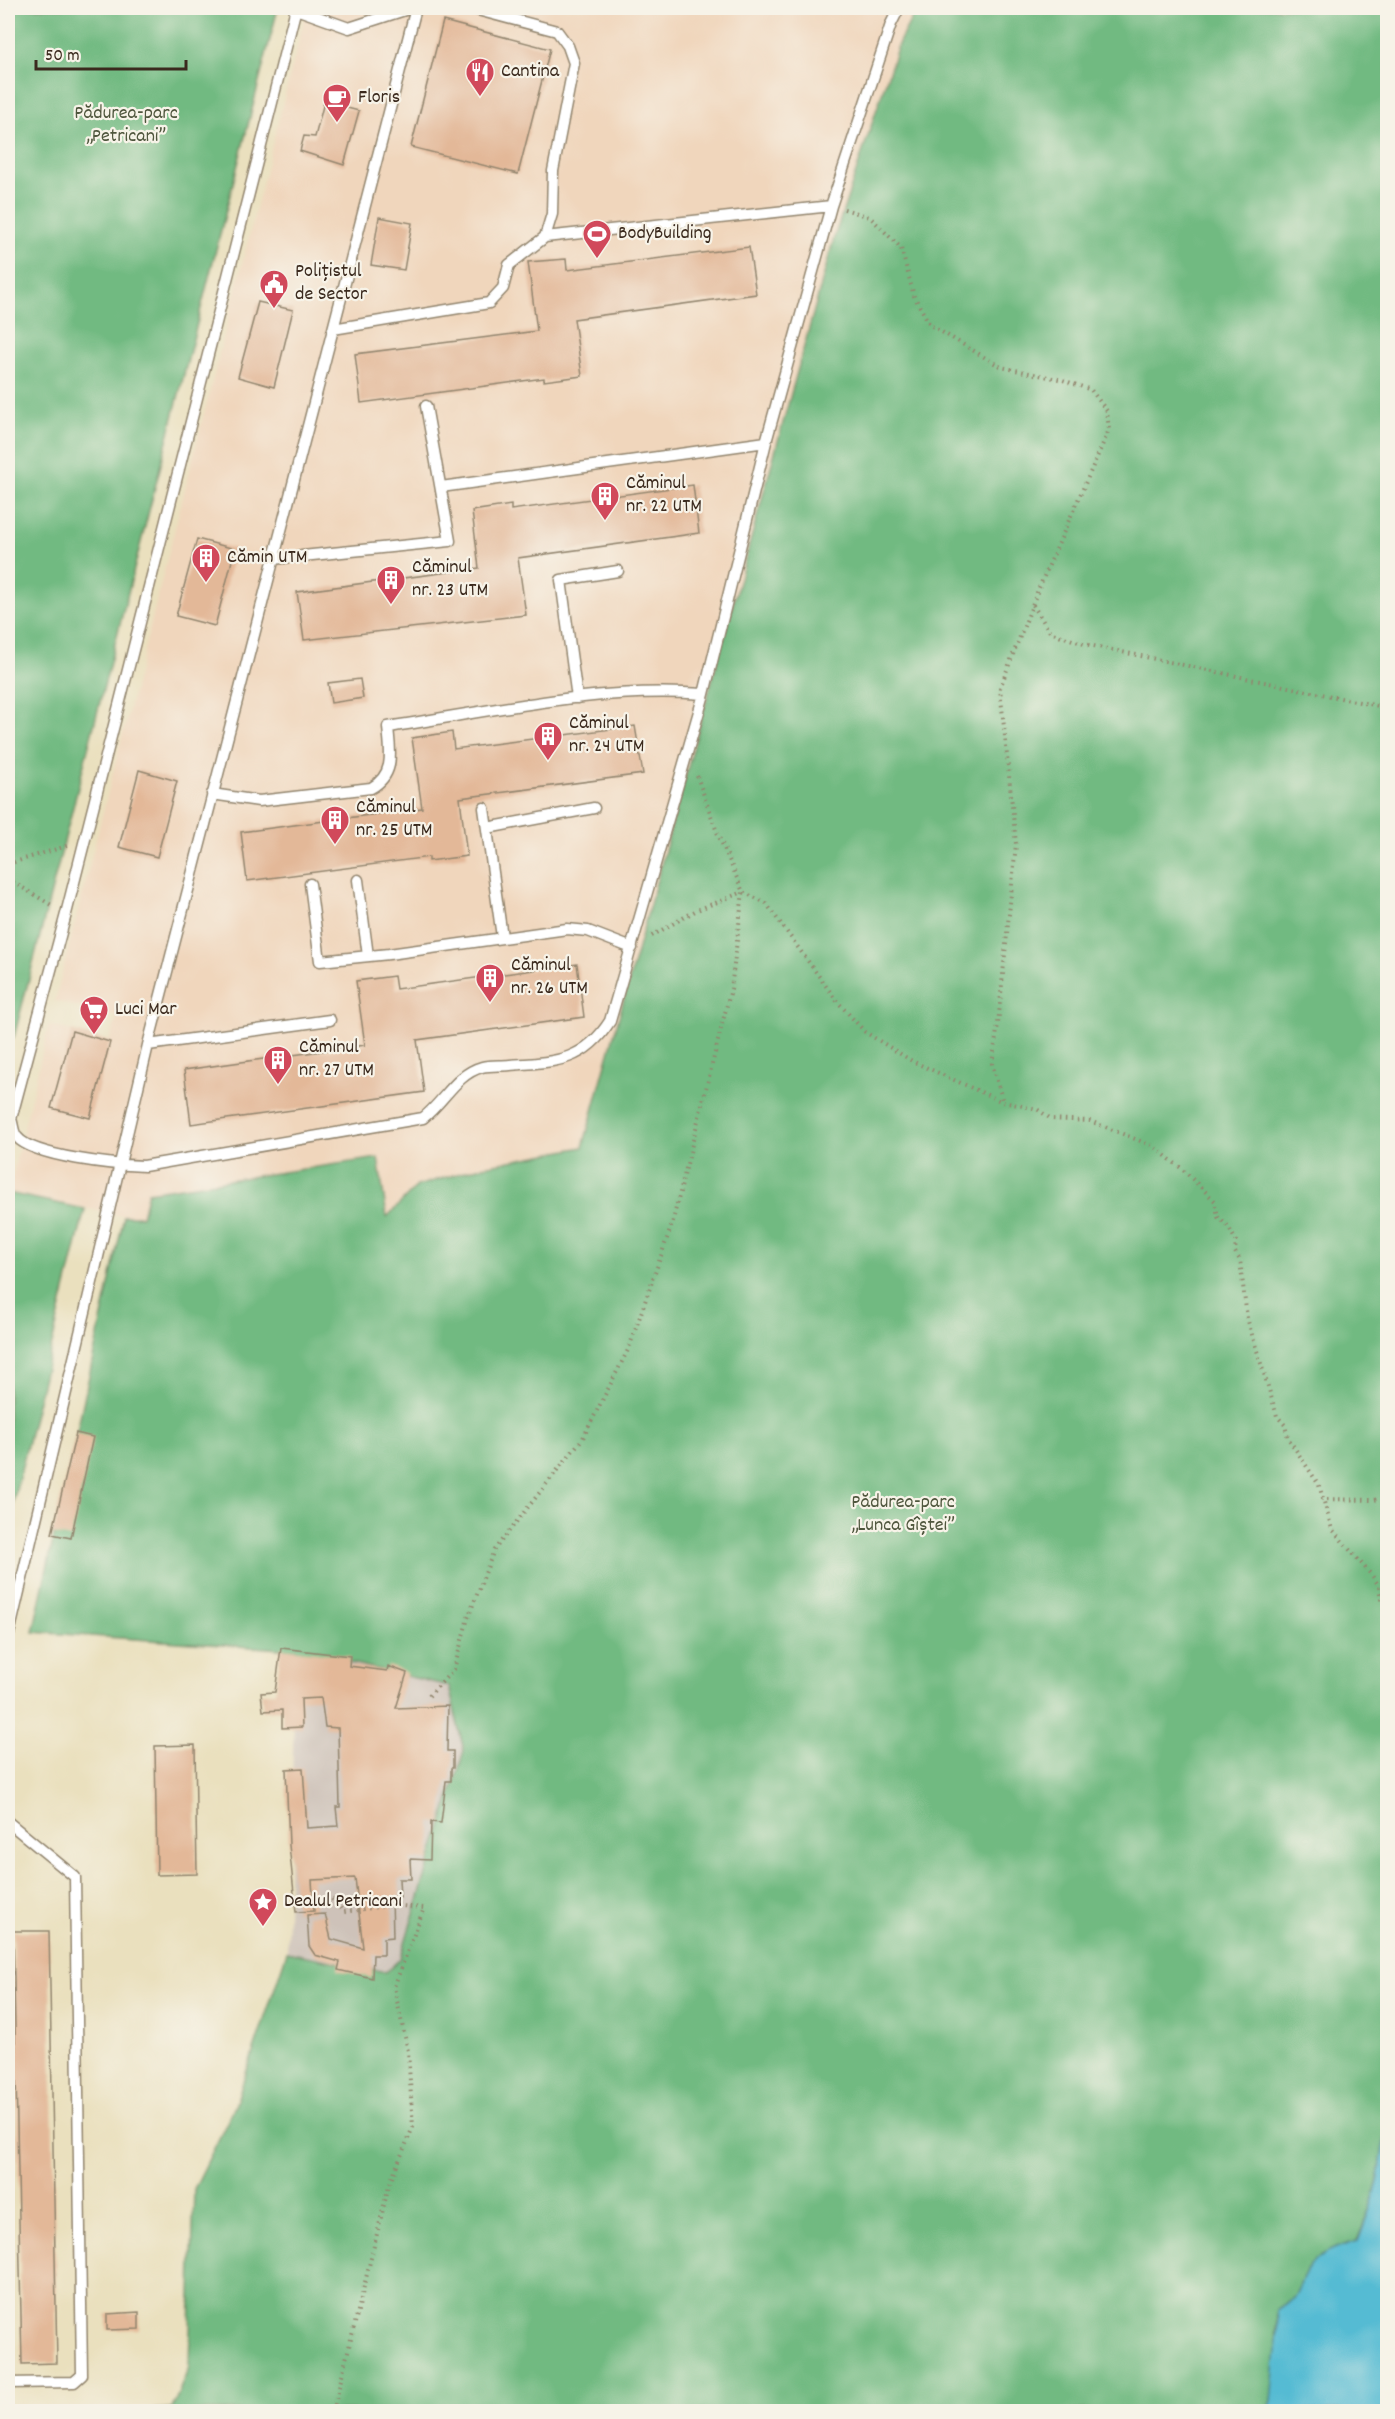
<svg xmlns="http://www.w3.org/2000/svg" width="1395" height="2419" font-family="Dekko,sans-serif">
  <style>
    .built { fill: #f0d6bc }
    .industrial { fill: #cec2b9 }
    .forest { fill: #71ba81; stroke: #567250; stroke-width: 1.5 }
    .water { fill: #55bbd3; stroke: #487278; stroke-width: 1.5 }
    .building { fill: #e3b898 }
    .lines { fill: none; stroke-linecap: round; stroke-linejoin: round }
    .service-casing { stroke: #92856e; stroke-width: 13 }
    .path { stroke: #92856e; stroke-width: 4; stroke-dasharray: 1.5 4.5; stroke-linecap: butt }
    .service { stroke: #fff; stroke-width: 10 }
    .labels { text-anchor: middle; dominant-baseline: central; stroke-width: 4.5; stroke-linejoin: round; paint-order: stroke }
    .poi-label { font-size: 20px; fill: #3b2a1e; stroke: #f7f3e8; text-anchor: start }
    .park-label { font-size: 20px; fill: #4f563d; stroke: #f7f3e8 }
  </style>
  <rect width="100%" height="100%" fill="#f7f3e8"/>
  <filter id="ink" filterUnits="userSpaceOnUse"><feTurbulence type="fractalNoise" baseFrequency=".0167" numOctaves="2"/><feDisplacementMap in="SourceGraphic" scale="12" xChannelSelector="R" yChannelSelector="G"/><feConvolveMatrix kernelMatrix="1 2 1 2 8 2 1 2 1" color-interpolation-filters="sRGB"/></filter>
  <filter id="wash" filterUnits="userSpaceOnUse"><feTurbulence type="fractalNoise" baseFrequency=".008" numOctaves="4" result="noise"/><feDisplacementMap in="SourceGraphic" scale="24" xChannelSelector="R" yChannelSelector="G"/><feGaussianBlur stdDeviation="1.35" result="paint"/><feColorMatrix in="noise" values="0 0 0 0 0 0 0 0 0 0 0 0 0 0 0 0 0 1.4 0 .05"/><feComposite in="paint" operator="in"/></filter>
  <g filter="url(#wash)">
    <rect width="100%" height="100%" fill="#eae0be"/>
    <!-- built -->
    <path class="built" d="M307,8H917L899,42L834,238L583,1147L484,1166L417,1186L387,1217L377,1158L142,1216H124L8,1193L49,1025L109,1041L117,1017L55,1001Z"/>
    <!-- industrial -->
    <path class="industrial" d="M296,1650L449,1686L464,1751L400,1959L386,1972L287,1952Z"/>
    <!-- forest -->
    <path class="forest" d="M8,8H278L14,1037L8,1044Z
      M917,8H1387L1388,2135C1380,2148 1382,2163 1379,2177C1374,2199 1366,2220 1357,2241C1339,2246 1317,2253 1306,2271C1294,2293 1301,2296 1277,2311L1276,2365L1270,2411H120L172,2409L189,2367L194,2189L235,2106L287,1952L386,1972L400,1959L464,1751L449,1686L296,1650L33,1632L124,1216H142L148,1192L378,1158L387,1217L417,1186L484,1166L583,1147L834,238L899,42Z
      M8,1193L85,1209L8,1523Z"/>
    <!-- water -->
    <path class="water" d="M1387,2135V2411H1270L1278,2329L1277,2311C1301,2296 1294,2293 1306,2271C1317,2253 1339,2246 1358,2241C1366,2220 1374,2199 1379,2177C1382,2163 1380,2148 1387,2135Z"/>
    <g id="blocks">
      <!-- building -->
      <path class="building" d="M443,21L550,49L518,174L411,147Z
        M324,102L359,111L344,165L300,151L304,136L315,137Z
        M379,217L412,223L404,270L371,265Z
        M749,247L756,294L574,319L582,376L544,381V378L361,403L355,354L537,331L528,262L566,259L567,270Z
        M258,302L293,310L274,387L238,377Z
        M693,485L699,533L518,558L526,615L304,640L297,592L479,568L472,511L511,505V510Z
        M197,539L235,549L215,626L176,616Z
        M360,679L363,698L331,703L328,683Z
        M635,726L643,774L460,798L467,856L429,861V857L247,881L241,832L422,808L412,738L452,732L454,749Z
        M139,770L177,781L157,857L119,847Z
        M577,964L584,1017L417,1040L424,1092L191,1124L184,1070L365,1045L356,981L394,976L396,989Z
        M72,1031L110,1042L90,1118L51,1108Z
        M76,1433L93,1437L71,1538L52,1534Z
        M281,1648L350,1656L349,1666L387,1671L388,1666L407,1673L396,1708L448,1706L447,1751H453V1768H451V1781H446L441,1823L431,1822L430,1860L410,1859L411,1879H399L400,1897H392L393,1937L384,1938V1955H373L372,1978L338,1970L340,1962L315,1955L309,1946L307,1915L325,1914L331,1939L363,1948L355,1878L312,1880L314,1911L296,1912L289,1845L286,1769L303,1768L307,1828L338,1826L336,1807H340L338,1728L325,1727L321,1698L301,1699L302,1727L282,1728V1710L263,1711L261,1693L275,1692Z
        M195,1745L197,1874L157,1875L155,1746Z
        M13,1931H49L57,2363L22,2364Z
        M139,2312V2329L107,2330V2314Z"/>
    </g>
  </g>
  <g filter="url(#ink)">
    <use href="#blocks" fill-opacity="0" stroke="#92856e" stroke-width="1.5"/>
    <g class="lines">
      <!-- service casing -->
      <g class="service-casing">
        <path id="service" d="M296,8L66,914L11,1119C13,1124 13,1133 17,1137C33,1157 118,1165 144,1166L423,1118C444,1102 456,1074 482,1067C490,1065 501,1066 510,1065C555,1062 584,1062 610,1021L704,694L766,442L831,206L891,24L899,8
          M470,8L557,31L568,46L574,63L553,171L552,214L545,237
          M296,9L349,28L411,8
          M333,329L489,303L503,288L509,265L545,237L831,206
          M441,487L766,442
          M273,559L450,541L426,406
          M577,698L561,580L618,571
          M212,794L259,801L371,788C396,774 390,751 388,727C492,711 598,686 704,694
          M484,808L502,937
          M487,828L594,808
          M358,880L368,956
          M310,884L320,961L389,954L567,929L588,931L632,948
          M148,1045L330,1020
          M8,1638L148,1045L416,8
          M8,1822L75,1877L82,2375L74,2382L8,2383"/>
      </g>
      <!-- path -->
      <path class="path" d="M844,209L870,217L901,248L914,296L930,325L1001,367L1063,380L1091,390L1107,411L1109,430L1038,590L1000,688L1016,844L998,1024L992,1064L1003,1102
        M1033,605L1050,632L1084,644L1388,708
        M697,776L717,832L743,892L766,903L836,1000L865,1032L912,1061L1003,1102L1037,1109L1051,1119L1090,1121L1153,1146L1181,1168L1215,1201L1218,1217L1228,1226L1236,1241L1235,1252L1240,1260L1247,1318L1277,1416L1285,1425L1288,1438L1319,1485L1332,1529L1373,1577L1379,1586L1381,1599L1386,1605L1388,1621
        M8,864L70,845
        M8,879L53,906
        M1321,1499L1374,1500L1388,1497
        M429,1696L454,1669L468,1618L494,1550L583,1438L629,1348L672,1224L731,989L743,892L697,910L650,937
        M332,1899L344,1912L391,1905L424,1908L394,1987L408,2051L413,2127L389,2185L333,2412"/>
      <!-- service -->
      <use href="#service" class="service"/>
    </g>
  </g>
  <!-- icons -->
  <defs>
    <g id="restaurant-pin" transform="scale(1.5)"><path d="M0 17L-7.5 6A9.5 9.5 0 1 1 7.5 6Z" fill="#d1495b" stroke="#f7f3e8"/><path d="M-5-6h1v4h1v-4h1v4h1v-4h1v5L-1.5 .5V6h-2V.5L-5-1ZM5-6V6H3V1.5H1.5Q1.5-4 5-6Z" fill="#fff"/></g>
    <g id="cafe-pin" transform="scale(1.5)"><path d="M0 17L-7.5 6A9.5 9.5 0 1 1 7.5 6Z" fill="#d1495b" stroke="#f7f3e8"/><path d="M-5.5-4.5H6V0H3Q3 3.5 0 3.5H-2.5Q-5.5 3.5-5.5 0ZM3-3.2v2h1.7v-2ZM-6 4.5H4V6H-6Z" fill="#fff"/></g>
    <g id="stadium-pin" transform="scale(1.5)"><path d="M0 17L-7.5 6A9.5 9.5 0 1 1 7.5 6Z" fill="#d1495b" stroke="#f7f3e8"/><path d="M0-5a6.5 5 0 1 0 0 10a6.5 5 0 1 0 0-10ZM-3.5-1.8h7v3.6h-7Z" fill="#fff"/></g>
    <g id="civic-pin" transform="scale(1.5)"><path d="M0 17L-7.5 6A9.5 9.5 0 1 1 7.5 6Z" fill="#d1495b" stroke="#f7f3e8"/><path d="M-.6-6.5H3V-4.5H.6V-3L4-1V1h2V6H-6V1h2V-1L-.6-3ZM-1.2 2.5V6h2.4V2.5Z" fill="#fff"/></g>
    <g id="building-pin" transform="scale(1.5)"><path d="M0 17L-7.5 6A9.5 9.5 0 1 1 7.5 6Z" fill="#d1495b" stroke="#f7f3e8"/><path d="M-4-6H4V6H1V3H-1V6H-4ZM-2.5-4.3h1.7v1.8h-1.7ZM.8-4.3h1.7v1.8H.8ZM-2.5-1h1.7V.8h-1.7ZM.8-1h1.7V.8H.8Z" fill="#fff"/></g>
    <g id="supermarket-pin" transform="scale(1.5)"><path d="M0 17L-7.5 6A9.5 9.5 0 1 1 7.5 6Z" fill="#d1495b" stroke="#f7f3e8"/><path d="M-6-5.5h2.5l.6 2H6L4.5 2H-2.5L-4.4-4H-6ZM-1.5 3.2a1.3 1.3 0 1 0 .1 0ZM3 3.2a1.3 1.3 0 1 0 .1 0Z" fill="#fff"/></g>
    <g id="sight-pin" transform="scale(1.5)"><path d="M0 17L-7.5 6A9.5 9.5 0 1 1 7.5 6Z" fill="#d1495b" stroke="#f7f3e8"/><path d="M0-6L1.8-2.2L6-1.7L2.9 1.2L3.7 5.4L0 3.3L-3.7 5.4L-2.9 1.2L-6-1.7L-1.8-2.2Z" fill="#fff"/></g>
  </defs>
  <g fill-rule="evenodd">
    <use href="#restaurant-pin" x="480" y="72"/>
    <use href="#cafe-pin" x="337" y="98"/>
    <use href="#stadium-pin" x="597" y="234"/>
    <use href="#civic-pin" x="274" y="284"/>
    <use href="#building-pin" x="605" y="496"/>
    <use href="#building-pin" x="206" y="558"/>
    <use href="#building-pin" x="391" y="580"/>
    <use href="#building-pin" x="548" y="736"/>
    <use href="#building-pin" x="335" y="820"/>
    <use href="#building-pin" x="490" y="978"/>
    <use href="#supermarket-pin" x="94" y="1010"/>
    <use href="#building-pin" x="278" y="1060"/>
    <use href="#sight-pin" x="263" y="1902"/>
  </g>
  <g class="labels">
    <!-- poi labels -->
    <g class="poi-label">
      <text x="501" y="72">Cantina</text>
      <text x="358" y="98">Floris</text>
      <text x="618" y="234">BodyBuilding</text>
      <text x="295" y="272">Polițistul<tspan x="295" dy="23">de Sector</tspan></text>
      <text x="626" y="484">Căminul<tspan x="626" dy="23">nr. 22 UTM</tspan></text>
      <text x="227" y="558">Cămin UTM</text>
      <text x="412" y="568">Căminul<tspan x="412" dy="23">nr. 23 UTM</tspan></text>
      <text x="569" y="724">Căminul<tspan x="569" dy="23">nr. 24 UTM</tspan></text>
      <text x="356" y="808">Căminul<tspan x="356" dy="23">nr. 25 UTM</tspan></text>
      <text x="511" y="966">Căminul<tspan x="511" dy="23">nr. 26 UTM</tspan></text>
      <text x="115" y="1010">Luci Mar</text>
      <text x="299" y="1048">Căminul<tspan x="299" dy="23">nr. 27 UTM</tspan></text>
      <text x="284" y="1902">Dealul Petricani</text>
    </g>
    <!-- park labels -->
    <g class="park-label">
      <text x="126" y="114">Pădurea-parc<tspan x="126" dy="23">„Petricani”</tspan></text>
      <text x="903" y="1503">Pădurea-parc<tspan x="903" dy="23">„Lunca Gîștei”</tspan></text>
    </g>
  </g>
  <!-- margin -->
  <rect width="1395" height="2419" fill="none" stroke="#f7f3e8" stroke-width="30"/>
  <!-- scale -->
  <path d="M36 60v9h150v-9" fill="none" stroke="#3b2a1e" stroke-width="3"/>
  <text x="45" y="60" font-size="18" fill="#3b2a1e" stroke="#f7f3e8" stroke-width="4.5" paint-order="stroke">50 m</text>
</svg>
